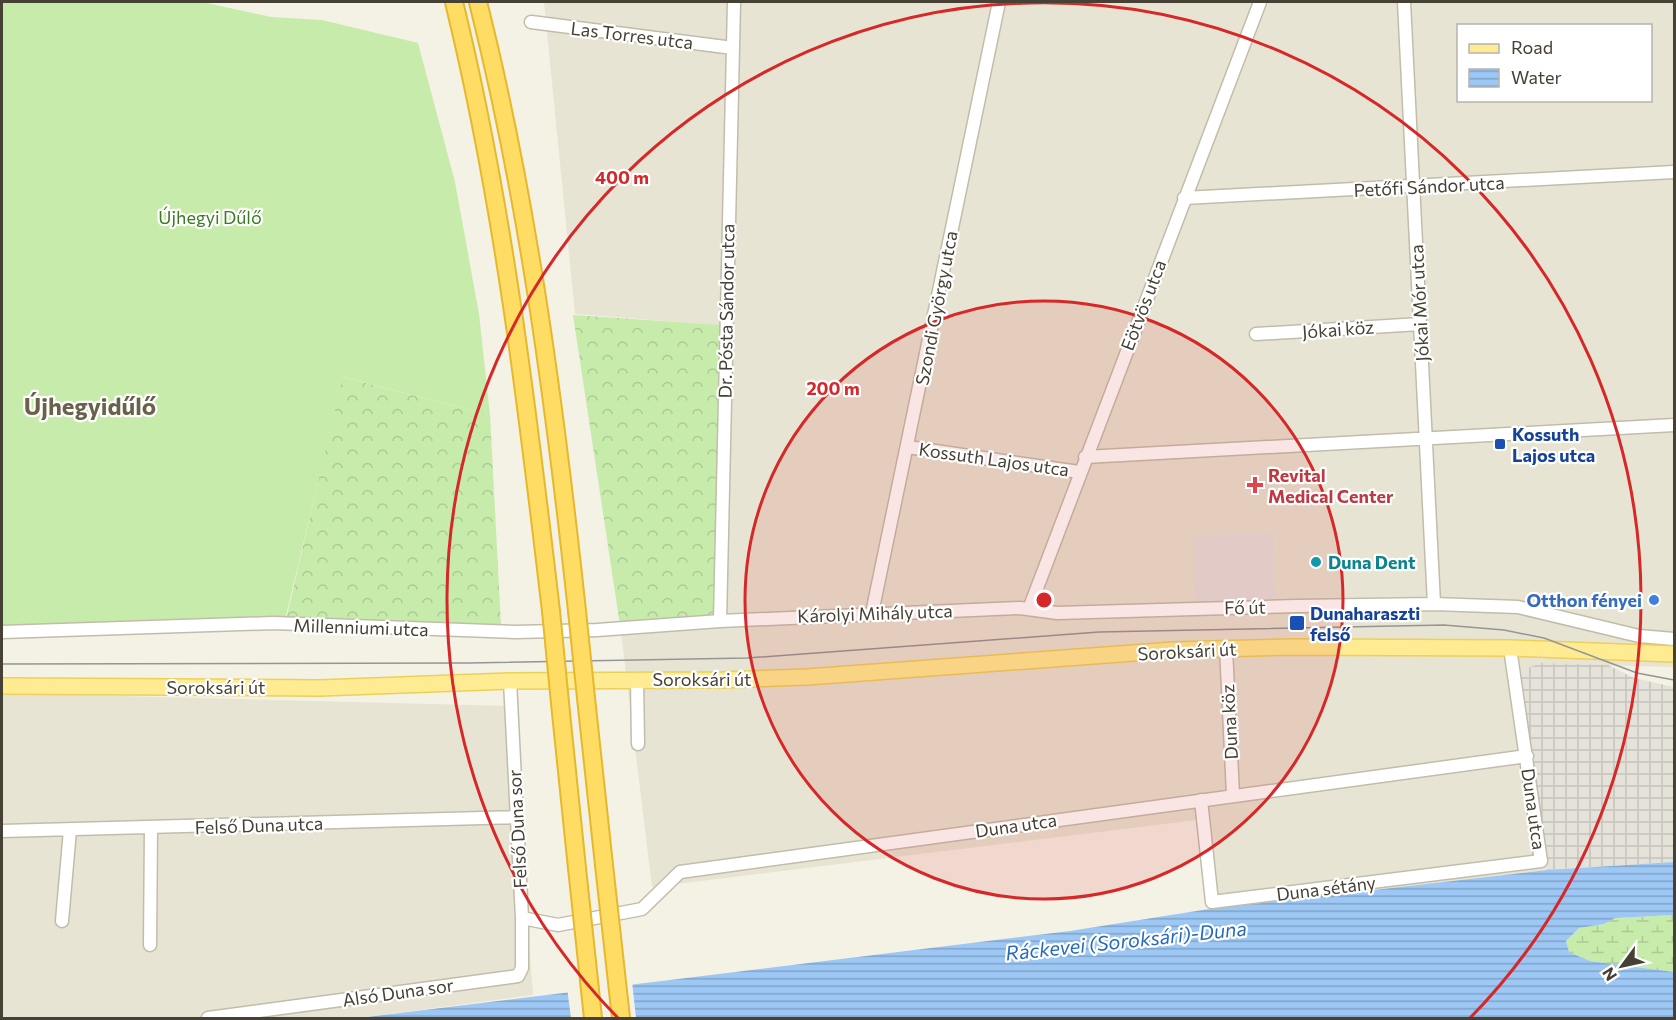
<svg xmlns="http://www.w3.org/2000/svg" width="1676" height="1020" font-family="Commissioner,sans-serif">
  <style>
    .residential { fill: #e8e4d3; fill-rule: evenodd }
    .industrial { fill: url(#industrial-grid) }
    .forest { fill: url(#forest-crowns) }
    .wetland { fill: url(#wetland-marsh) }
    .garden { fill: #c7ebab }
    .parking { fill: #e4e2dd }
    .water { fill: url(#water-rules) }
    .pier { fill: #f4f1e5 }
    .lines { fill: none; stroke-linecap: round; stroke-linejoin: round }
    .minor-casing { stroke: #c2bdaa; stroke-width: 15 }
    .major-casing { stroke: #ebd05c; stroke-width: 18 }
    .highway-casing { stroke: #e7b72c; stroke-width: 20 }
    .minor { stroke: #fff; stroke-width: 12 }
    .major { stroke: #ffec92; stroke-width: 15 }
    .highway { stroke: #ffdd64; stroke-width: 16 }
    .tram { stroke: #959595; stroke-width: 1.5 }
    .highway-bridge-casing { stroke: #e7b72c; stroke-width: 20; stroke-linecap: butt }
    .highway-bridge { stroke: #ffdd64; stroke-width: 16 }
    .ring { fill: none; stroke: #d62828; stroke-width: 3 }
    .transit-dot { fill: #1a4fb4; stroke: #fff; stroke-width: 2 }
    .health-dot { fill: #e0444e; stroke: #fff; stroke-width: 2 }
    .culture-dot { fill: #0f9aa8; stroke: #fff; stroke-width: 2 }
    .shop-dot { fill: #3f7fe0; stroke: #fff; stroke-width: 2 }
    .labels { text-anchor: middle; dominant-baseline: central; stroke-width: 4.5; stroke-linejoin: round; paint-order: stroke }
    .street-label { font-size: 18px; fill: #464134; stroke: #fff }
    .park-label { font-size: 18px; fill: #3b7b24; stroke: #fff }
    .transit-label { font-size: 18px; font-weight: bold; fill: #164399; stroke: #fff; text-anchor: start }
    .health-label { font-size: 18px; font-weight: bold; fill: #be3a42; stroke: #fff; text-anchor: start }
    .culture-label { font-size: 18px; font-weight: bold; fill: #0d838f; stroke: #fff; text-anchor: start }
    .shop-label { font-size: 18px; font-weight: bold; fill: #366cbe; stroke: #fff; text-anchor: end }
    .water-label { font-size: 20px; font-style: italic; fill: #276bb8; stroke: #fff }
    .district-label { font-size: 24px; font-weight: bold; fill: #6a614b; stroke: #fff }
    .centre { fill: #d62828; stroke: #fff; stroke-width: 3 }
    .ring-label { font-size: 18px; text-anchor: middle; font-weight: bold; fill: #d62828; stroke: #fff; stroke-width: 4.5; stroke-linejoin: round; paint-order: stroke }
  </style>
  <defs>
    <pattern id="industrial-grid" width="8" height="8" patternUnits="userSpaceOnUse" patternTransform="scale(1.5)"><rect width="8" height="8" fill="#e5e2da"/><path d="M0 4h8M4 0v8" fill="none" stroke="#c6c3bc"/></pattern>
    <pattern id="forest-crowns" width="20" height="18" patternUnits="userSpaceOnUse" patternTransform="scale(1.5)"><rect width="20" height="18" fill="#c7ebab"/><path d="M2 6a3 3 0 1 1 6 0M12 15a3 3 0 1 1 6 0" fill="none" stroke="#accb94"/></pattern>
    <pattern id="wetland-marsh" width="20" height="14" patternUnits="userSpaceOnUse" patternTransform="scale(1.5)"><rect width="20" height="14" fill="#c7ebab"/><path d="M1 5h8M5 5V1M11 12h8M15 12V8" fill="none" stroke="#accb94"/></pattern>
    <pattern id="water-rules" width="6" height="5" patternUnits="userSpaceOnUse" patternTransform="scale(1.5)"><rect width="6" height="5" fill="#9dc7f4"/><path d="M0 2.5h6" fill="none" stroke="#82a3c6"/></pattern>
  </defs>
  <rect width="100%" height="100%" fill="#f4f1e5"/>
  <!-- residential -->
  <path class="residential" d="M544,2H1674V667L1592,665L1517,672L1547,870L1209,909L1197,820L652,887L621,632L724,624L731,326L575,314ZM1458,26H1650V100H1458Z
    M2,693L511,706L533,995L359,1018H2Z"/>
  <!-- industrial -->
  <path class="industrial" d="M1541,663L1608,665L1634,678L1674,687V862L1547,870L1517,672Z"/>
  <!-- forest -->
  <path class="forest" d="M573,315L721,325L713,617L620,625Z
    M342,377L490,415L501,625L286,620Z"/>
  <!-- wetland -->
  <path class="wetland" d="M1674,915V972L1590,961L1569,952L1566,941L1579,928L1604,924L1615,918Z"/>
  <!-- garden -->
  <path class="garden" d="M2,2H202L271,17L322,20L418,43L455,182L479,314L490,415L343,377L285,620L2,627Z"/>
  <!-- parking -->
  <path class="parking" d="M1274,533L1275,600L1194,602L1193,535Z"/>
  <!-- water -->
  <path class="water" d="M1674,862V915L1615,918L1604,924L1579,928L1566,941L1569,952L1590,961L1674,972V1018H359L1070,931L1209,909L1547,870Z"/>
  <!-- pier -->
  <path class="pier" d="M632,981L636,1018H571L567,988Z"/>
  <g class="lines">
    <!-- minor casing -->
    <g class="minor-casing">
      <path id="minor" d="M1404,2L1434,604
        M531,22L733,48
        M1184,198L1674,172
        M1256,334L1420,324
        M908,447L1079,472
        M1085,457L1674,425
        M1029,609L1260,2
        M872,613L999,2
        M720,621L734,2
        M2,632L273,623L515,632L597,630L720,621L1020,608L1057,613L1297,606L1434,604L1518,607L1639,636L1674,639
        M1226,648L1233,795
        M637,680L638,744
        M1201,800L1212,902L1541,861L1511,655
        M2,831L516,817
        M522,918L558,925L642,909L680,872L1527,756
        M62,921L70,830
        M150,945L151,828
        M208,1018L518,976L522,968V918L510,681"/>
    </g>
    <!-- major casing -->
    <g class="major-casing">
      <path id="major" d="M2,686L320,688L510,681L722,680L807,677L1174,650L1293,647L1510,648L1674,654"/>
    </g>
    <!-- highway casing -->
    <g class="highway-casing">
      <path id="highway" d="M454,2C503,202 527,406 551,611
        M478,2C528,200 555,407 577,611
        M586,698L604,865
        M561,713L577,868"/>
    </g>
    <!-- minor -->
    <use href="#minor" class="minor"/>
    <!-- major -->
    <use href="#major" class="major"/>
    <!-- highway -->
    <use href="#highway" class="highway"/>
    <!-- tram -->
    <path class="tram" d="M2,664L468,663L747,658L1099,632L1444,625L1504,630L1544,638L1637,673L1674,680"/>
    <!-- highway-bridge casing -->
    <g class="highway-bridge-casing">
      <path id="highway-bridge" d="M551,611L561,713
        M577,611L586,698
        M604,865L621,1018
        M577,868L593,1018"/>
    </g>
    <!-- highway-bridge -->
    <use href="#highway-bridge" class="highway-bridge"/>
  </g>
  <!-- distance rings -->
  <circle cx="1044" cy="600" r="299" fill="#d62828" fill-opacity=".12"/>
  <g class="ring">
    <circle cx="1044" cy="600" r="299"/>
    <path d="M618 1018A597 597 0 1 1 1470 1018"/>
  </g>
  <!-- markers -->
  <g class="transit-dot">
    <rect x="1494" y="438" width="12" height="12" rx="3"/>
    <rect x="1289" y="615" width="16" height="16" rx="3"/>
  </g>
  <path class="health-dot" d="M1252 476h6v6h6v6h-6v6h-6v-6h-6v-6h6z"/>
  <circle class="culture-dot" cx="1316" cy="562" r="6"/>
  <circle class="shop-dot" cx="1654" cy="600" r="6"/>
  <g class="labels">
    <!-- street labels -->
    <g class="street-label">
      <text transform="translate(632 35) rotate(7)">Las Torres utca</text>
      <text transform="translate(1429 186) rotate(-3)">Petőfi Sándor utca</text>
      <text transform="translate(1419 303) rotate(-93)">Jókai Mór utca</text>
      <text transform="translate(1143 305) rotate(-69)">Eötvös utca</text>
      <text transform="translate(936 308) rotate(-79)">Szondi György utca</text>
      <text transform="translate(726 311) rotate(-89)">Dr. Pósta Sándor utca</text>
      <text transform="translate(1338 329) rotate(-4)">Jókai köz</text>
      <text transform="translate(994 459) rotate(8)">Kossuth Lajos utca</text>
      <text transform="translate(1245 607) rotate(-1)">Fő út</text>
      <text transform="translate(875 613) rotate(-2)">Károlyi Mihály utca</text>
      <text transform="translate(361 627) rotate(2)">Millenniumi utca</text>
      <text transform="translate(1187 651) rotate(-3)">Soroksári út</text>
      <text x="702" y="679">Soroksári út</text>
      <text x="216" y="687">Soroksári út</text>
      <text transform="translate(1229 722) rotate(-93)">Duna köz</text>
      <text transform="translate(1534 809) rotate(82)">Duna utca</text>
      <text transform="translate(259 825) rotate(-2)">Felső Duna utca</text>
      <text transform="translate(1016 825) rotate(-8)">Duna utca</text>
      <text transform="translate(517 829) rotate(-93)">Felső Duna sor</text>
      <text transform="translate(1326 888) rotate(-7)">Duna sétány</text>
      <text transform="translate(398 992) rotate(-8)">Alsó Duna sor</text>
    </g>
    <!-- park labels -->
    <g class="park-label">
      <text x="210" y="217">Újhegyi Dűlő</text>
    </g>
    <!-- transit labels -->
    <g class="transit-label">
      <text x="1512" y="434">Kossuth<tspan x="1512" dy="21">Lajos utca</tspan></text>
      <text x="1310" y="613">Dunaharaszti<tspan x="1310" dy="21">felső</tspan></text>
    </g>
    <!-- health labels -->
    <g class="health-label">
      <text x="1268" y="475">Revital<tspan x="1268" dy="21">Medical Center</tspan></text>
    </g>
    <!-- culture labels -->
    <g class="culture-label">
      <text x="1328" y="562">Duna Dent</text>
    </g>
    <!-- shop labels -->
    <g class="shop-label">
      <text x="1642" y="600">Otthon fényei</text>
    </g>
    <!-- water labels -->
    <g class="water-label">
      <text transform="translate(1126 940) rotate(-6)">Ráckevei (Soroksári)-Duna</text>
    </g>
    <!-- district labels -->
    <g class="district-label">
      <text x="90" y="405">Újhegyidűlő</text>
    </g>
  </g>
  <circle cx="1044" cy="600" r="9" class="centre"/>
  <g class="ring-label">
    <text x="622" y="184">400 m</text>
    <text x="833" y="395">200 m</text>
  </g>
  <!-- border -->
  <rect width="1676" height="1020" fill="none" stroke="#464134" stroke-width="6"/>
  <!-- legend -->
  <rect x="1457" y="24" width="195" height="78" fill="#ffffff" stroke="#b5b3ae" stroke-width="1.5"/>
  <rect x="1469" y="44" width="30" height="9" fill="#ffec92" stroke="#b5b3ae" stroke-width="1.5"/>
  <text x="1511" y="54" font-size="18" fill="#464134">Road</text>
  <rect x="1469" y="69" width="30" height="18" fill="url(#water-rules)" stroke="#b5b3ae" stroke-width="1.5"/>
  <text x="1511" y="84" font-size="18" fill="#464134">Water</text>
  <!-- north arrow -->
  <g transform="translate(1622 966) rotate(237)" stroke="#ffffff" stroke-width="4.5" paint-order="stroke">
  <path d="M0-4.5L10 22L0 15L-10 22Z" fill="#464134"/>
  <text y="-9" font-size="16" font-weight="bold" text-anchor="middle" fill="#464134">N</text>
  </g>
</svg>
